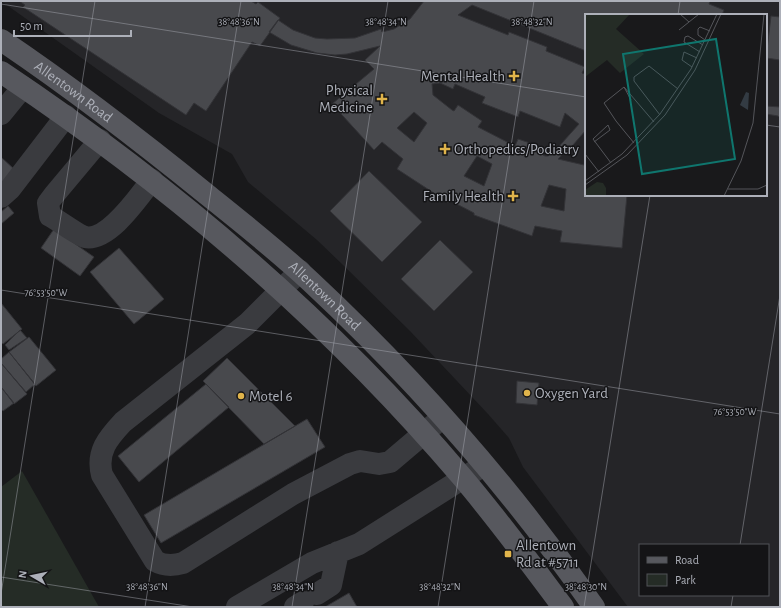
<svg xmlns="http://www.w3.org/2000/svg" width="781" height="608" font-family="'Alegreya Sans',sans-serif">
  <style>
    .built { fill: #252528; fill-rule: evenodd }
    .green { fill: #252c26 }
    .building { fill: #48494d; stroke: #333337; fill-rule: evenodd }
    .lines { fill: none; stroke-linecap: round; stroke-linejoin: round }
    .minor { stroke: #3a3b3f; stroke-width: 22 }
    .major { stroke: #57585e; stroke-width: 22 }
    .ticks { fill: none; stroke: #adb0b9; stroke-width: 1; stroke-opacity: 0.45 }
    .poi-dot { fill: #e0b44b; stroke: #141416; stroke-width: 1.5 }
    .labels { text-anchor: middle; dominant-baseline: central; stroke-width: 3; stroke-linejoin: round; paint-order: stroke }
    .poi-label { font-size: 15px; fill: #adb0b9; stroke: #141416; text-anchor: start }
    .street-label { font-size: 15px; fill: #adb0b9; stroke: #141416 }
    .inset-road { fill: none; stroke: #54555a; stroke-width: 1 }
    .view { fill: #0f766e; fill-opacity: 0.15; stroke: #0f766e; stroke-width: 2 }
    .inset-edge { fill: none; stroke: #adb0b9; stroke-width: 2 }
    .ticks-label { font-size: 10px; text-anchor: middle; fill: #adb0b9; stroke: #141416; stroke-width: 3; stroke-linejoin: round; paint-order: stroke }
  </style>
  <rect width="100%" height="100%" fill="#19191b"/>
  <!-- built -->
  <path class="built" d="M1,1H780V607H628L523,467L509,438L488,414L410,331L343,265L317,240L248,182L232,154L159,113ZM586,15H766V195H586ZM640,545H768V595H640Z"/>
  <!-- green -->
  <path class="green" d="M22,471L99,607H1V487Z"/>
  <!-- building -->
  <path class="building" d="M19,1H251L256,4L258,2L280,18L260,46L252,42L206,111L194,103L186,115L23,7L25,5Z
    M424,1H710L709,4L724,10L722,15H586V51L472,5L458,15L508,35L509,32L547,47L546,51L585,67L582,73L586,74V130L573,145L558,159L584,165L586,157V195H627L622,248L560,242L562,231L535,226L532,236L474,215V213L449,200L448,203L446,201L397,169L403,159L382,142L374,150L332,104L374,69L365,60L380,46L347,54L335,55L317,53L291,45L269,32L278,20L293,30L315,38L327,39L355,38L381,29L382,32L394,29L410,19ZM440,83L453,89L455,84L485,97L482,103L518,117L520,111L560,127L565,113L579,124L553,153L548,156H545L543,155L545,148L518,139L515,146L480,128L478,127L482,121L458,105L454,111L452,110L433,95L432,84ZM414,112L427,123L414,142L397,128ZM477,156L492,164L484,186L464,176ZM549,185L566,189L564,211L541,206Z
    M771,16L780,17V60L766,58Z
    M766,106L780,107V118L778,116L766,114Z
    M1,157L15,170L1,188Z
    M369,171L422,222L382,262L330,211Z
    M8,206L14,213L1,224V212Z
    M54,229L94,257L80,276L41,248Z
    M440,240L473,272L434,311L401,279Z
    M119,248L164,299L134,324L90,272Z
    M1,303L22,329L3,344L1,342Z
    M20,330L27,338L9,350L5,345Z
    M29,337L56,370L36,386L9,352Z
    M9,352L35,384L26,392L1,363V359Z
    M227,358L295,426L264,444L203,381Z
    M1,363L27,394L14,404L1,387Z
    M517,381L539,383L537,405L516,403Z
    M206,384L229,407L139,482L118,456Z
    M1,387L14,403L3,411L1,409Z
    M307,419L325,447L161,543L144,515Z
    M349,593L357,607H325Z"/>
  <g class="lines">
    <!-- minor -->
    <path class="minor" d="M1,114L23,87
      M100,140L54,195L48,203L50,216C58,220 78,235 85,237C109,242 139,196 152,180
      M1,197L10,189L66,116
      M300,271L247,324L123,422C108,438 96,452 102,475L155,561C164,566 173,566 183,563L293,494L350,464L360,461L379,464L390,462L443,417
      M317,594L331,585L338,552
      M237,607L312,563L359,544L484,465
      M295,607L303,602"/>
    <!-- major -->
    <g class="major">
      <path id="s1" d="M1,40C74,89 142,142 210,197C245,225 279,252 311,282C416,380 512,490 594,607"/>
      <path d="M1,72C173,187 328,319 462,477C497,518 530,563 563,607"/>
    </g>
  </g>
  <!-- ticks -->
  <path class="ticks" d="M1,4L586,97M678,15L680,1M766,125L780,127M1,290L780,414M740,545L780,295M1,577L193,607M1,594L95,1M145,607L241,1M292,607L388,1M438,607L534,1M584,607L650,195M731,607L733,595"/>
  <!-- markers -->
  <g class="poi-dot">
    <path d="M512 70h4v4h4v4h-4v4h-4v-4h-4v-4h4z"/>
    <path d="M380 93h4v4h4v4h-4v4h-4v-4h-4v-4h4z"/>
    <path d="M443 143h4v4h4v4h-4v4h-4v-4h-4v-4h4z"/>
    <path d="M511 190h4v4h4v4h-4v4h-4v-4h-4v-4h4z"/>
    <circle cx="527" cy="393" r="4"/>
    <circle cx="241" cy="396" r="4"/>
    <rect x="504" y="550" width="8" height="8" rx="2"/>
  </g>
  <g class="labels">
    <!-- poi labels -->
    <g class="poi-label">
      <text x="505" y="76" text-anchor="end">Mental Health</text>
      <text x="373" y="90" text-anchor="end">Physical<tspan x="373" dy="17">Medicine</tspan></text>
      <text x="454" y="149">Orthopedics/Podiatry</text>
      <text x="504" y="196" text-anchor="end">Family Health</text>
      <text x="535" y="393">Oxygen Yard</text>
      <text x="249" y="396">Motel 6</text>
      <text x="516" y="545">Allentown<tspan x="516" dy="17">Rd at #5711</tspan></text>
    </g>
    <!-- street labels -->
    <g class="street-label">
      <text stroke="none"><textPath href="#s1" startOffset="89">Allentown Road</textPath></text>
      <text stroke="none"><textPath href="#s1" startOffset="413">Allentown Road</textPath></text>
    </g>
  </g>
  <!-- overview -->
  <g transform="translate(585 14)">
    <rect width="182" height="182" fill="#19191b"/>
    <path d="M0,0H45L31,15L59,40L35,59L22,46L0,63ZM12,168L18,169L21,174V182H0V176Z" fill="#252c26"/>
    <path d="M161,78L164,79L163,96L155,91Z" fill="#333b43"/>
    <path class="inset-road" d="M95,0L104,8M94,16L114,0M120,26L113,21V15L115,13L125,17M115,38L99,28L100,23L103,22L118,31M107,53L97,46L99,38L112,44M39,73L46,86M75,101L49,67V63L64,52L93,75M23,111L8,125L26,149M9,128L25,116L23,111M49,129L31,107L19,89L39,73L69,108M0,140L14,158M0,167L37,140L75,100L106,55L132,0M0,171L42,141L80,101L110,56L136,0M143,175H173L182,171M139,182L156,147L168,109L179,0"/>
    <path class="view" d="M131,25L150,145L57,160L38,40Z"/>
    <rect width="182" height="182" class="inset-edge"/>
  </g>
  <g class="ticks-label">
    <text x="239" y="25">38°48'36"N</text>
    <text x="386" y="25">38°48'34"N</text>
    <text x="532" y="25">38°48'32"N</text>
    <text x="46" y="296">76°53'50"W</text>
    <text x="735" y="415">76°53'50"W</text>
    <text x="147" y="590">38°48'36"N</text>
    <text x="293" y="590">38°48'34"N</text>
    <text x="440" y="590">38°48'32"N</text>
    <text x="586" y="590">38°48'30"N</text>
  </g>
  <!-- border -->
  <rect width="781" height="608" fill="none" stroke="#adb0b9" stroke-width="4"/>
  <!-- legend -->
  <rect x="639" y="544" width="130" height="52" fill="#141416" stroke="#515257"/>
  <rect x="647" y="557" width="20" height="6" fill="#57585e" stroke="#515257"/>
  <text x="675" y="564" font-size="12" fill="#adb0b9">Road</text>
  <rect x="647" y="574" width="20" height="12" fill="#252c26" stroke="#515257"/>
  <text x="675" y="584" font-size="12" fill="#adb0b9">Park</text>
  <!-- north arrow -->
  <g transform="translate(32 576) rotate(279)" stroke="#141416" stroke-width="3" paint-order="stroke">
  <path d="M0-3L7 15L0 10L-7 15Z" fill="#adb0b9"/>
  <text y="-6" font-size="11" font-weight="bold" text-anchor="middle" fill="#adb0b9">N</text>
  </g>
  <!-- scale -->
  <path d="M14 30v6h117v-6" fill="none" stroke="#adb0b9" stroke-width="2"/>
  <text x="20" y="30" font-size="12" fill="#adb0b9" stroke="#141416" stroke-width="3" paint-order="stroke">50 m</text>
</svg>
